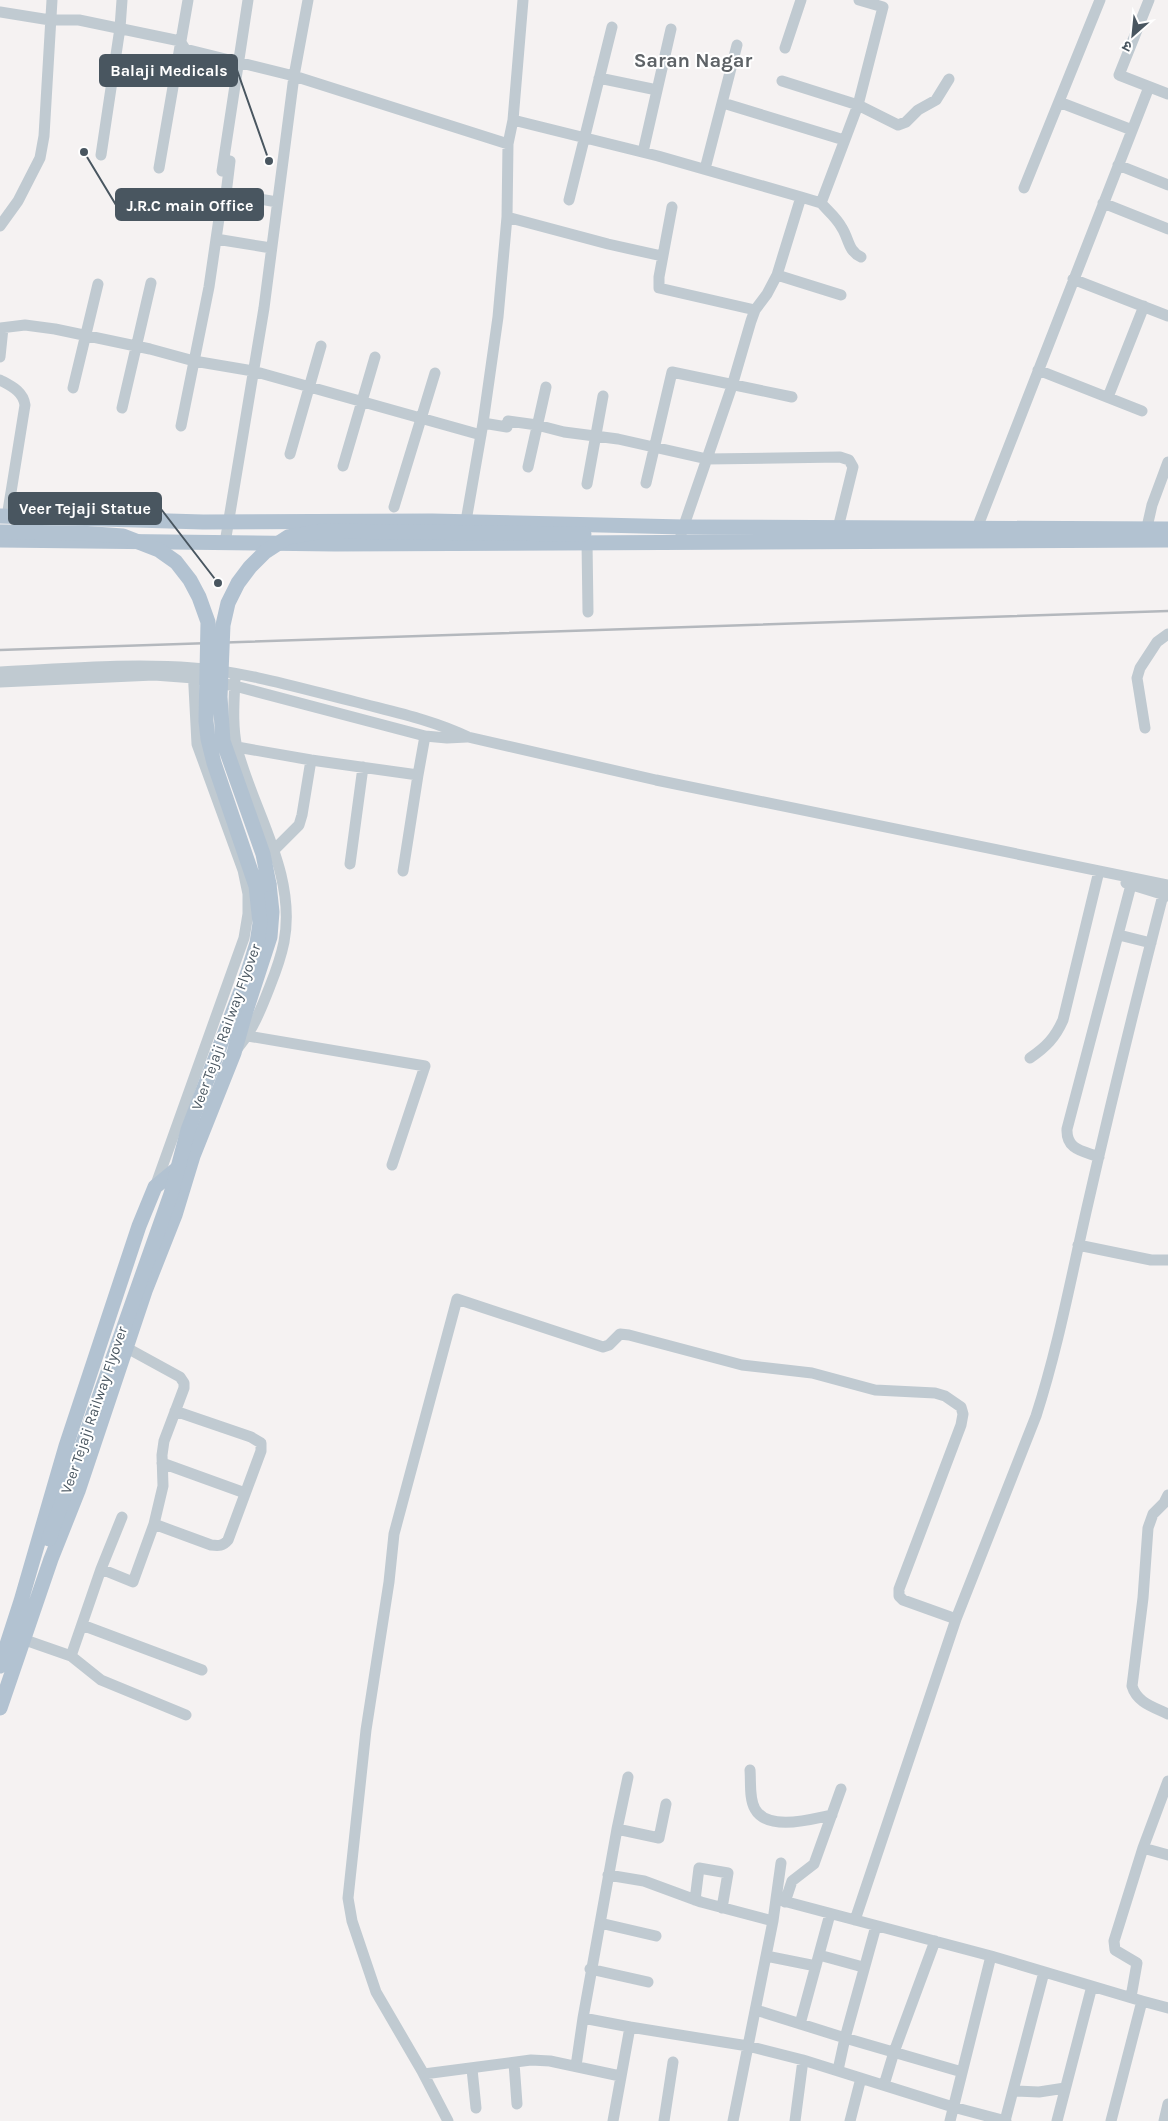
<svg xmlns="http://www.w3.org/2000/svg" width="1168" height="2121" font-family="Karla,'Noto Sans Devanagari',sans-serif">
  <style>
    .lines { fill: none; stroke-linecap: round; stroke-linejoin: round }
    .minor { stroke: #c0cad1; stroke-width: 11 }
    .major { stroke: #b2c2d1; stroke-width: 15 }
    .rail { stroke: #b4b8bd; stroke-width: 2.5 }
    .major-bridge { stroke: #b2c2d1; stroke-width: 15 }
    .labels { text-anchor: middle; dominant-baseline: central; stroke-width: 4; stroke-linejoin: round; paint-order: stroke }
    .street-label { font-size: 15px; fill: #495660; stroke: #fff }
    .district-label { font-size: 20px; font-weight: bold; fill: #5e6367; stroke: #fff }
    .leader { fill: none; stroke: #495660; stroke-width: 2 }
    .callout-dot { fill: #495660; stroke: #fff; stroke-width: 2 }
    .callout { fill: #495660; stroke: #495660; stroke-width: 2 }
    .callout-label { font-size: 16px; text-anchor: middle; font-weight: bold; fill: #fff }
  </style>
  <rect width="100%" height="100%" fill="#f5f2f2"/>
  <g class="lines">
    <!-- minor -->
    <path class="minor" d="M308,0L294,76L508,144
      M1149,0L1119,75L1168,94
      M0,12L50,20H79L180,41L185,49L294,76L264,308L225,543
      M785,48L801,0
      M599,78L657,90
      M782,81L858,105L898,125L906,122L918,110L936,100L949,79
      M1059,102L1132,130
      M723,103L844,140
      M513,120L658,156L801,197
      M643,152L671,29
      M101,155L120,28L122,0
      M1118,165L1168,185
      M159,168L188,0
      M705,169L737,45
      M222,171L248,0
      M1024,188L1100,0
      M226,194L230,161
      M569,200L612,27
      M821,203C828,211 837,218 842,228C849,239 848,251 861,257
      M1103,203L1168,229
      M672,207L659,277V288L755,310
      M507,217L608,244L662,256
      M0,226L18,201L40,158L44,136L52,0
      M216,239L271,248
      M777,275L841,295
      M1073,279L1168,316
      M0,328L25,325L55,329L150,349L194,361L253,371L481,435
      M0,357L3,328
      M1038,370L1142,411
      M0,380C11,386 23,391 25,405L7,517
      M73,388L98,284
      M1108,397L1144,306
      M122,408L151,283
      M483,423L507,427L508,421L537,425L564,432L618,439L707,459L840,457L849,460L853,467L838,528
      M181,426L209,287L222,198L226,194H231L277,202
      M290,454L321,346
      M343,466L375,357
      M528,467L546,387
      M646,483L672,372L792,397
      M587,484L603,396
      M394,507L435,373
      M466,521L483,423L498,317L507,217L508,144L513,120L523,0
      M977,528L1149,87
      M681,534L732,386L751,321L755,310L767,294L777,275L801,197L821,203L858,105L883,7L859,0
      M1145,536L1152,505L1168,462
      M587,542L588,612
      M0,672C64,669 129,663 193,668C248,672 303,689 356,702C394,712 433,720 468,737L656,780L1168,885
      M235,679C234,702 232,726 237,748C253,811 297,874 284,942C281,957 276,971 270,986C261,1009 253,1030 237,1049
      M0,682L154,675L194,678L235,686L425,736L447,738L467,737
      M1145,728L1137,678L1140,668L1157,642L1168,634
      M237,747L311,760L418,775L425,736
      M274,850L299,825L302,815L311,760
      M350,864L363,767
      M403,871L418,775
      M1126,883L1168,896
      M1119,935L1151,943
      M248,1036L425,1066L392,1165
      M1030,1058C1046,1047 1055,1038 1063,1020L1099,871
      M1099,1157C1083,1151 1066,1150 1067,1129L1131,885
      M155,1187L244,938L248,914V894L243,870L197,744L193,668
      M1078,1245L1151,1260H1168
      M162,1463L245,1493
      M1168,1495L1164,1503L1153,1514L1148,1528L1143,1598L1132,1686C1137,1703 1154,1707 1168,1714
      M154,1524L211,1545C219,1546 223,1546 228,1540L261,1451V1443L251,1437L175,1411
      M101,1569L122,1517
      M82,1625L202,1670
      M28,1641L71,1656L101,1680L186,1715
      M71,1656L101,1569L133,1582L154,1524L163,1486L162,1455L164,1441L184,1388V1383L180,1377L127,1348
      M750,1770C751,1782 749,1799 755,1809C768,1832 812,1819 832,1815
      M617,1829L659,1838L666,1804
      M1143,1848L1168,1855
      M608,1875L644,1881L701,1902L773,1921L733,2121
      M776,1899L781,1863
      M695,1900L699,1868L728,1873L722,1908
      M785,1902L792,1881L814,1864L841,1789
      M855,1920L956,1619L1036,1416C1059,1345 1072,1272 1089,1199C1112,1098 1137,996 1163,895
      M773,1921L776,1899L991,1956L1142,2001L1111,2121
      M600,1923L656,1936
      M876,1926L845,2038L962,2072
      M819,1955L863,1967
      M766,1956L816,1966
      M590,1969L648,1982
      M1131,1997L1137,1963L1115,1950L1114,1941L1143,1848L1168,1781
      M1142,2001L1168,2008
      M756,2010L845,2038L838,2070
      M800,2024L830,1914
      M630,2027L748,2046L803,2060L953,2107L1006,2121
      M514,2063L517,2104
      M576,2066L583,2018
      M472,2069L476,2108
      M424,2074L531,2060L550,2061L620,2076
      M884,2085L894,2052L935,1941
      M1013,2091L1039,2092L1065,2088
      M448,2121L422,2071L376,1992L352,1921L348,1898L366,1730L389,1582L394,1534L457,1299L603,1347L609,1345L620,1334L629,1335L742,1365L812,1373L875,1390L935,1393L945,1396L961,1407L963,1414L961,1425L899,1589V1596L903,1600L956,1619
      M613,2121L630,2027L583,2018L617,1829L628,1777
      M664,2121L673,2062
      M795,2121L803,2060
      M850,2121L861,2078
      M950,2121L991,1956
      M1005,2121L1044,1972
      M1057,2121L1092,1986
      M1164,2121L1168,2104"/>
    <!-- major -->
    <path class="major" d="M0,516L203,522L432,521L683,527L1168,529
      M0,540L335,544L1168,540
      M0,1666L21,1601L66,1446L139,1226L155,1187L184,1163
      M0,1708L51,1559L78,1491L145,1291L175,1215L193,1156L234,1053L245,1014L270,937L272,912L269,884"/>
    <!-- rail -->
    <path class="rail" d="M0,650L1168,611"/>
    <!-- major-bridge -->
    <path class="major-bridge" d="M0,532L80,533L123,536L159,550L176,562L190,580L199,597L208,622L206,721L208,739L214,763L256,886L260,923L257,943L247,975L188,1130L171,1194L49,1539
      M269,884L263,854L223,741L220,697L223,625L228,603L238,583L250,567L265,552L288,537L322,531L584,534"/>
  </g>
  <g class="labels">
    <!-- street labels -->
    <g class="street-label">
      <text transform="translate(226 1027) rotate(-70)">Veer Tejaji Railway Flyover</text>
      <text transform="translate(94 1410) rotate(-71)">Veer Tejaji Railway Flyover</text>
    </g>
    <!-- district labels -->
    <g class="district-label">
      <text x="693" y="60">Saran Nagar</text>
    </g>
  </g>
  <!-- callouts -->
  <path class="leader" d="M269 161L237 70M84 152L116 205M218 583L161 509"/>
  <g class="callout-dot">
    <circle cx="269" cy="161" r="5"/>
    <circle cx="84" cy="152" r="5"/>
    <circle cx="218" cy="583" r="5"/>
  </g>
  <g class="callout">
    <rect x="100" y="55" width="137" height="31" rx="5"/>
    <rect x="116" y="189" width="147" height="31" rx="5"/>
    <rect x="9" y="493" width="152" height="31" rx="5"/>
  </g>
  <g class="callout-label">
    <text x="169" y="76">Balaji Medicals</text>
    <text x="190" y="211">J.R.C main Office</text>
    <text x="85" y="514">Veer Tejaji Statue</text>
  </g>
  <!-- north arrow -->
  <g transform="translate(1133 35) rotate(207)" stroke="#ffffff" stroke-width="4" paint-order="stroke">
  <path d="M0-4L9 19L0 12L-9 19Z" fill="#495660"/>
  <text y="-8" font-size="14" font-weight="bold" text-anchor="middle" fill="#495660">उ</text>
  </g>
</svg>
